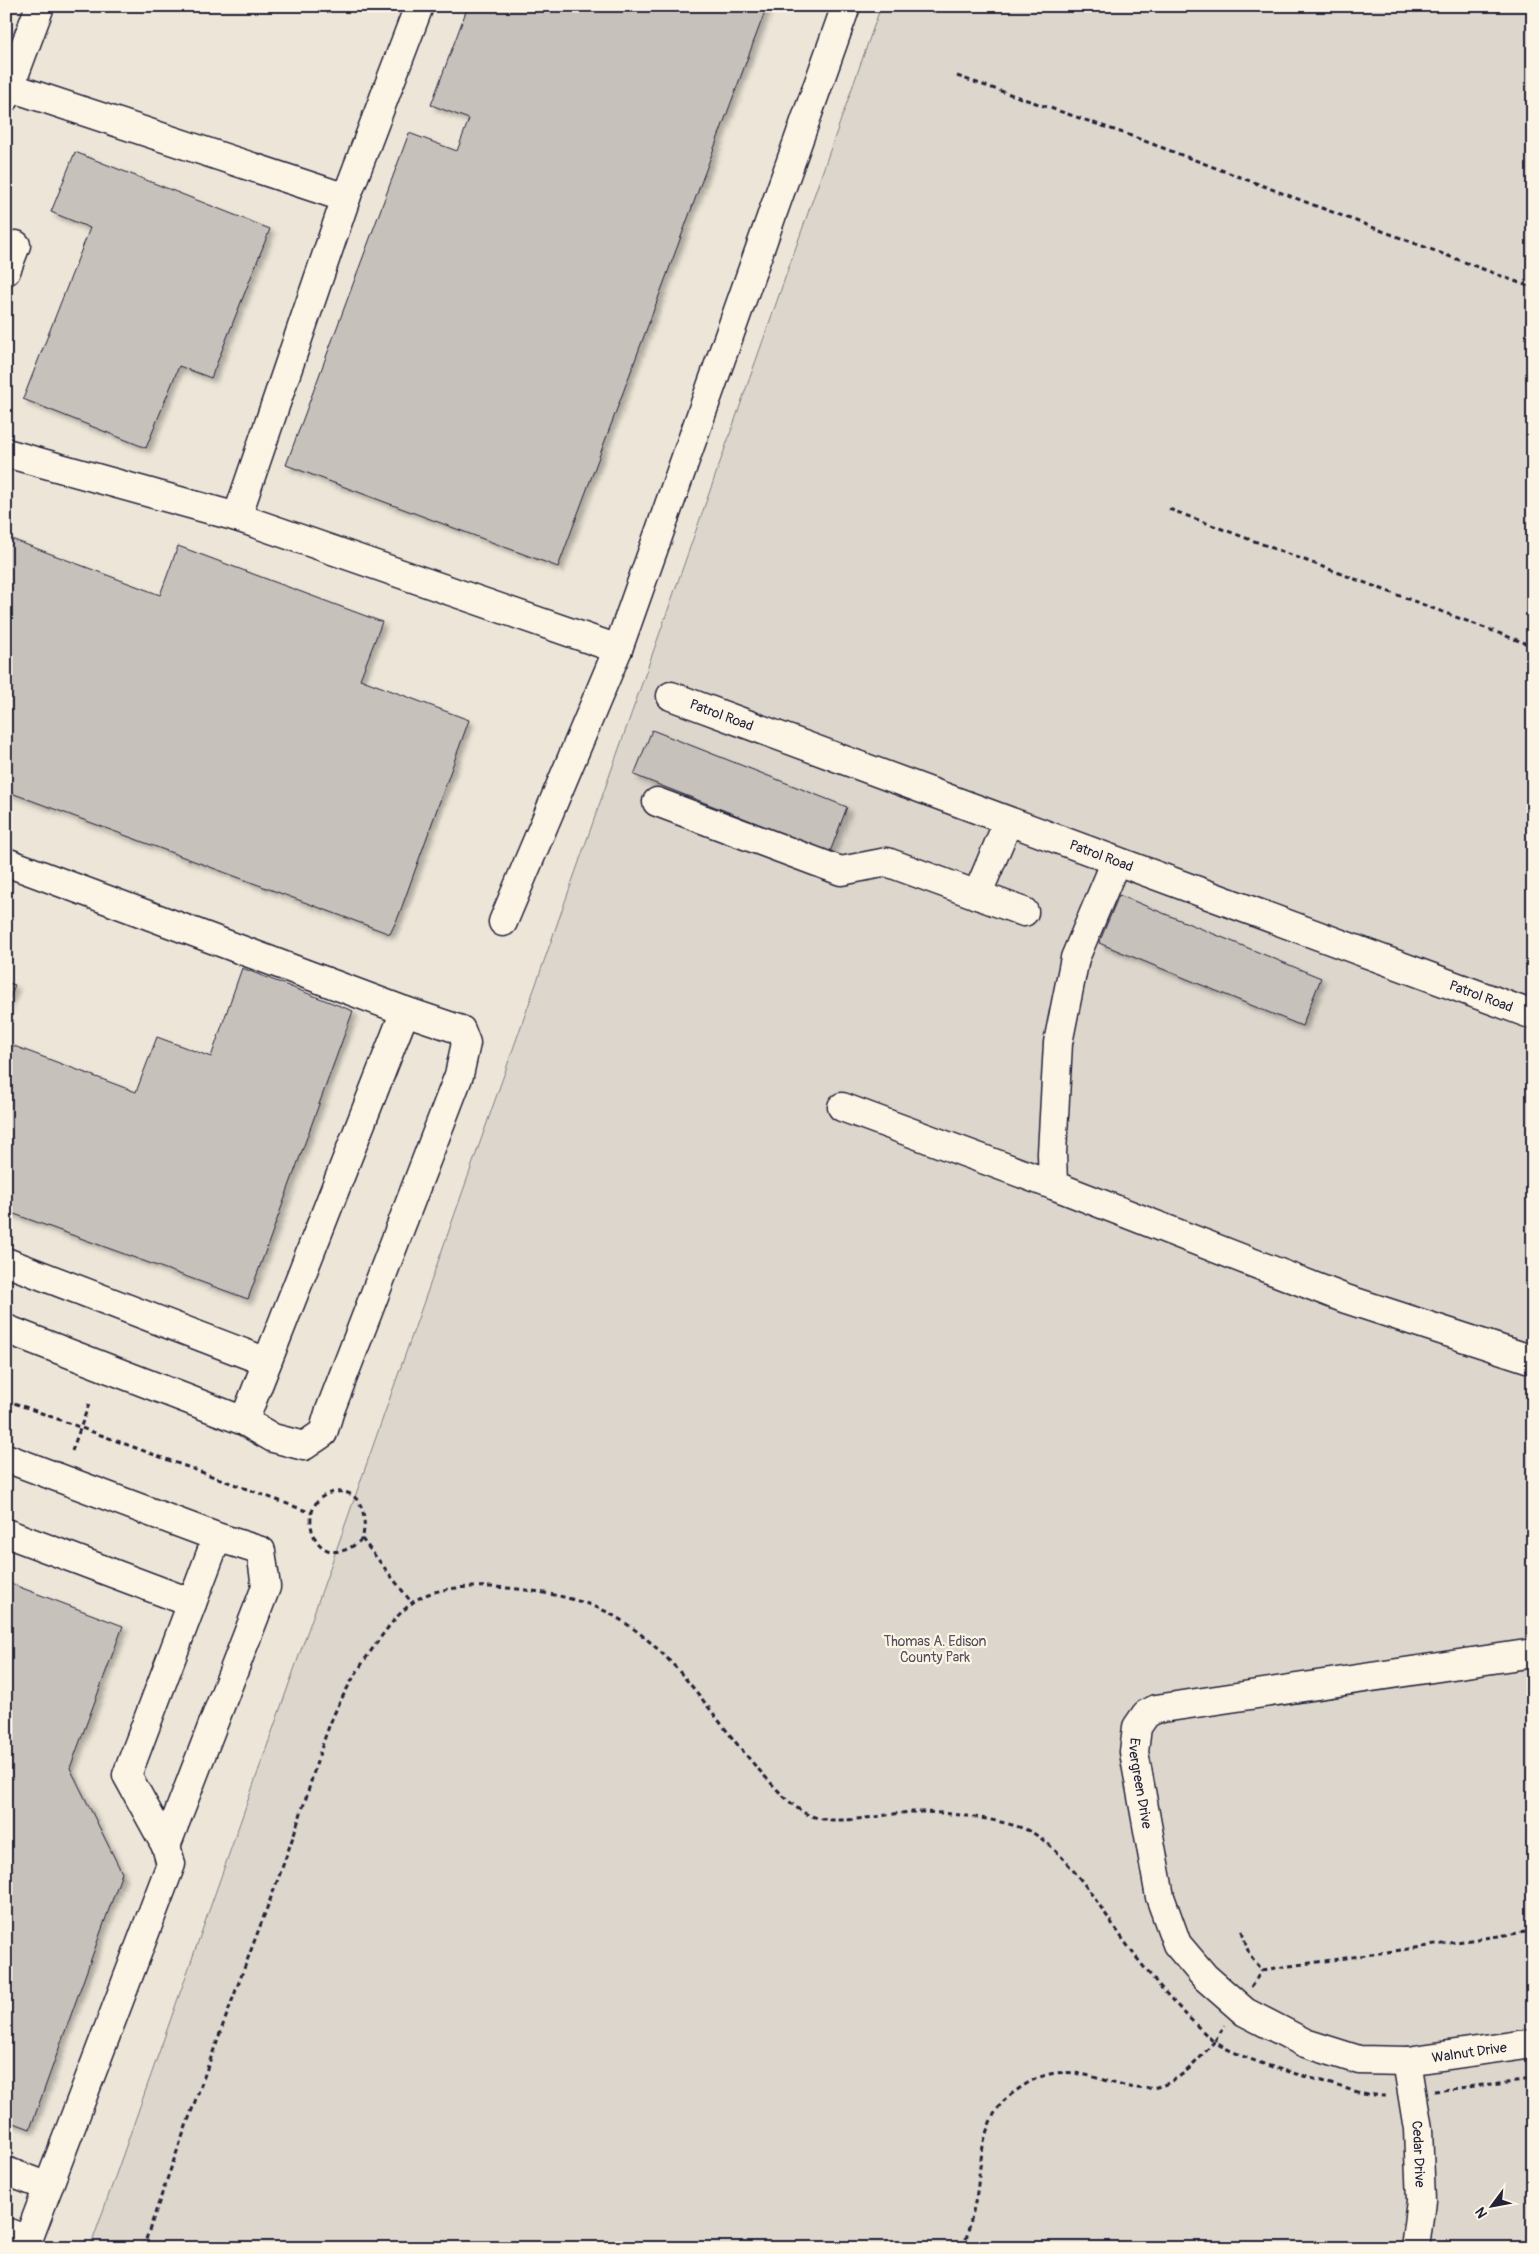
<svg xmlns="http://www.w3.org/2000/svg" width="1539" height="2254" font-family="Pangolin,sans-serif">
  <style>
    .built { fill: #ece5d8 }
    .green { fill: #dcd6cc; stroke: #7f7c84 }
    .building { fill: #c6c1bb; stroke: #22223b; filter: url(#shadow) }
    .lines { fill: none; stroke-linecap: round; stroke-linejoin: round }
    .minor-casing { stroke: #22223b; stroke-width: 31 }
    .path { stroke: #22223b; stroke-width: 3; stroke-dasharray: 5 4; stroke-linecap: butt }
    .minor { stroke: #fcf5e5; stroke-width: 28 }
    .labels { text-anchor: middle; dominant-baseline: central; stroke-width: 4.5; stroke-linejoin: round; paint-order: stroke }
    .street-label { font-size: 14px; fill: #22223b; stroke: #fcf5e5 }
    .park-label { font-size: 14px; fill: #504f5f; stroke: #fcf5e5 }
  </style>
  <defs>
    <filter id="shadow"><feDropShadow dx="4.5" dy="4.5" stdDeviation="2.5" flood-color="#0004"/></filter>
  </defs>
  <rect width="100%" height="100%" fill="#fcf5e5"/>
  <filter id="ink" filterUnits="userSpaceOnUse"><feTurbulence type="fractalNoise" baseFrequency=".02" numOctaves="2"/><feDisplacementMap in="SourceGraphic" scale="10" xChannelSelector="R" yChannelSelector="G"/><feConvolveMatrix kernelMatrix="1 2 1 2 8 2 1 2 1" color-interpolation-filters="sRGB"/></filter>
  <g filter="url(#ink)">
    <!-- built -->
    <path class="built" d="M6,6H881L90,2248H6Z"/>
    <!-- green -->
    <path class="green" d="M881,6H1533V2248H90Z"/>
    <!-- building -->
    <path class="building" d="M468,6H767L558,567L286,465L409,133L457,151L469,119L431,105Z
      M75,152L270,229L211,378L179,366L146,448L23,399L90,228L51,212Z
      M6,537L160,595L178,546L382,622L360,679L469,720L399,915L390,934L6,791Z
      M652,730L847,807L830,852L634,775Z
      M1119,895L1321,978L1302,1026L1099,943Z
      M242,968L353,1011L248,1299L6,1211V1043L136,1092L157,1037L211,1057Z
      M6,982L15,985L6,1007Z
      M6,1582L123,1626L70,1768L122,1873L30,2129L6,2120Z"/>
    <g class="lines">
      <!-- minor casing -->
      <g class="minor-casing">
        <g id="minor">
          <path d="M6,97L40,6"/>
          <path d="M346,198L419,6"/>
          <path d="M6,271L16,245"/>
          <path d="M6,453L237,517L346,198L10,87"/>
          <path d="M237,517L618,649L503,922"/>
          <path d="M618,649L846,6"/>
          <path id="s1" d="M671,696L1533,1015"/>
          <path d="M657,802L841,871L887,862L1024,912"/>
          <path d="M1116,861L1075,958L1058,1043L1052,1153L1053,1185L1346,1299L1533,1360"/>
          <path d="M6,862L405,1011L244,1421L6,1329"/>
          <path d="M977,895L1008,822"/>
          <path d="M842,1107L1053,1185"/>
          <path d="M6,1262L267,1362"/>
          <path d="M244,1421L273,1438L304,1446L323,1433L329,1413L459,1075L466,1043L461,1030L405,1011"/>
          <path d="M6,1458L217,1537L261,1551L266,1587L166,1846L127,1775L217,1537"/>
          <path d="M6,1533L192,1603"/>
          <path id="s2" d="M1533,1653L1156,1709L1146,1714L1137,1727L1134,1752L1160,1897L1177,1944L1205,1977L1245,2012L1305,2043L1359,2060L1407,2061L1533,2043"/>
          <path id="s3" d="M1407,2061L1418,2129L1421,2201L1415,2248"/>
          <path d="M6,2171L48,2187"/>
          <path d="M6,2232L28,2240L171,1864L166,1846"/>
        </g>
      </g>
      <!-- path -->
      <path class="path" d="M957,76L1126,134L1533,288
        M1169,509L1533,646
        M6,1400L312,1513
        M72,1451L89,1404
        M362,1539C313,1583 290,1498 335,1492C363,1488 368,1520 362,1539L412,1603
        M1242,1931L1249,1954L1262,1970L1533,1931
        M1251,1987L1262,1970
        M1434,2091L1533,2079
        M143,2248C185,2127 229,2007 275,1887C286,1858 296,1828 306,1798C315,1769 323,1738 336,1710C347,1687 361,1664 376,1644C387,1628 400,1611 416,1600C456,1574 567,1591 607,1612C676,1649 709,1715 760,1771C772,1784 787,1802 803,1812C831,1829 881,1814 912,1812C941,1811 1004,1819 1029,1831C1067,1849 1107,1919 1133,1953C1157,1985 1185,2015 1214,2042L1225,2025
        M964,2248C968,2229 974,2211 977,2192C981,2164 981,2132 998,2108C1004,2099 1014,2092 1023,2086C1080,2048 1118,2104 1166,2084C1186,2075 1200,2058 1214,2042C1247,2061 1282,2070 1318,2080C1342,2087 1364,2096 1389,2096"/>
      <!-- minor -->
      <use href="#minor" class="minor"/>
    </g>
  </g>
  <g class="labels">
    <!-- street labels -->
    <g class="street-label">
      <text stroke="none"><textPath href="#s1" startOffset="54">Patrol Road</textPath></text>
      <text stroke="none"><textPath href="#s1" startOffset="459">Patrol Road</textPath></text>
      <text stroke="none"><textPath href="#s1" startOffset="864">Patrol Road</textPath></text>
      <text stroke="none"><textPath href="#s2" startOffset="465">Evergreen Drive</textPath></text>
      <text stroke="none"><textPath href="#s2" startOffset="962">Walnut Drive</textPath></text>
      <text stroke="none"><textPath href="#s3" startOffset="94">Cedar Drive</textPath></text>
    </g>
    <!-- park labels -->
    <g class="park-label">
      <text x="935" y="1641">Thomas A. Edison<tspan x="935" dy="16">County Park</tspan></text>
    </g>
  </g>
  <!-- margin -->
  <rect width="1539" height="2254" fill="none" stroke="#fcf5e5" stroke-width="25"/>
  <rect x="12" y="12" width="1514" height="2229" fill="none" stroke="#22223b" stroke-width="2" filter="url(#ink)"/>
  <!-- north arrow -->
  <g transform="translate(1492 2206) rotate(238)" stroke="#fcf5e5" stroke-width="4" paint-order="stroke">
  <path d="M0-4L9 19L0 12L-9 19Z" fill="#22223b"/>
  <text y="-8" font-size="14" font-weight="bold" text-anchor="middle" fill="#22223b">N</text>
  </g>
</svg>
